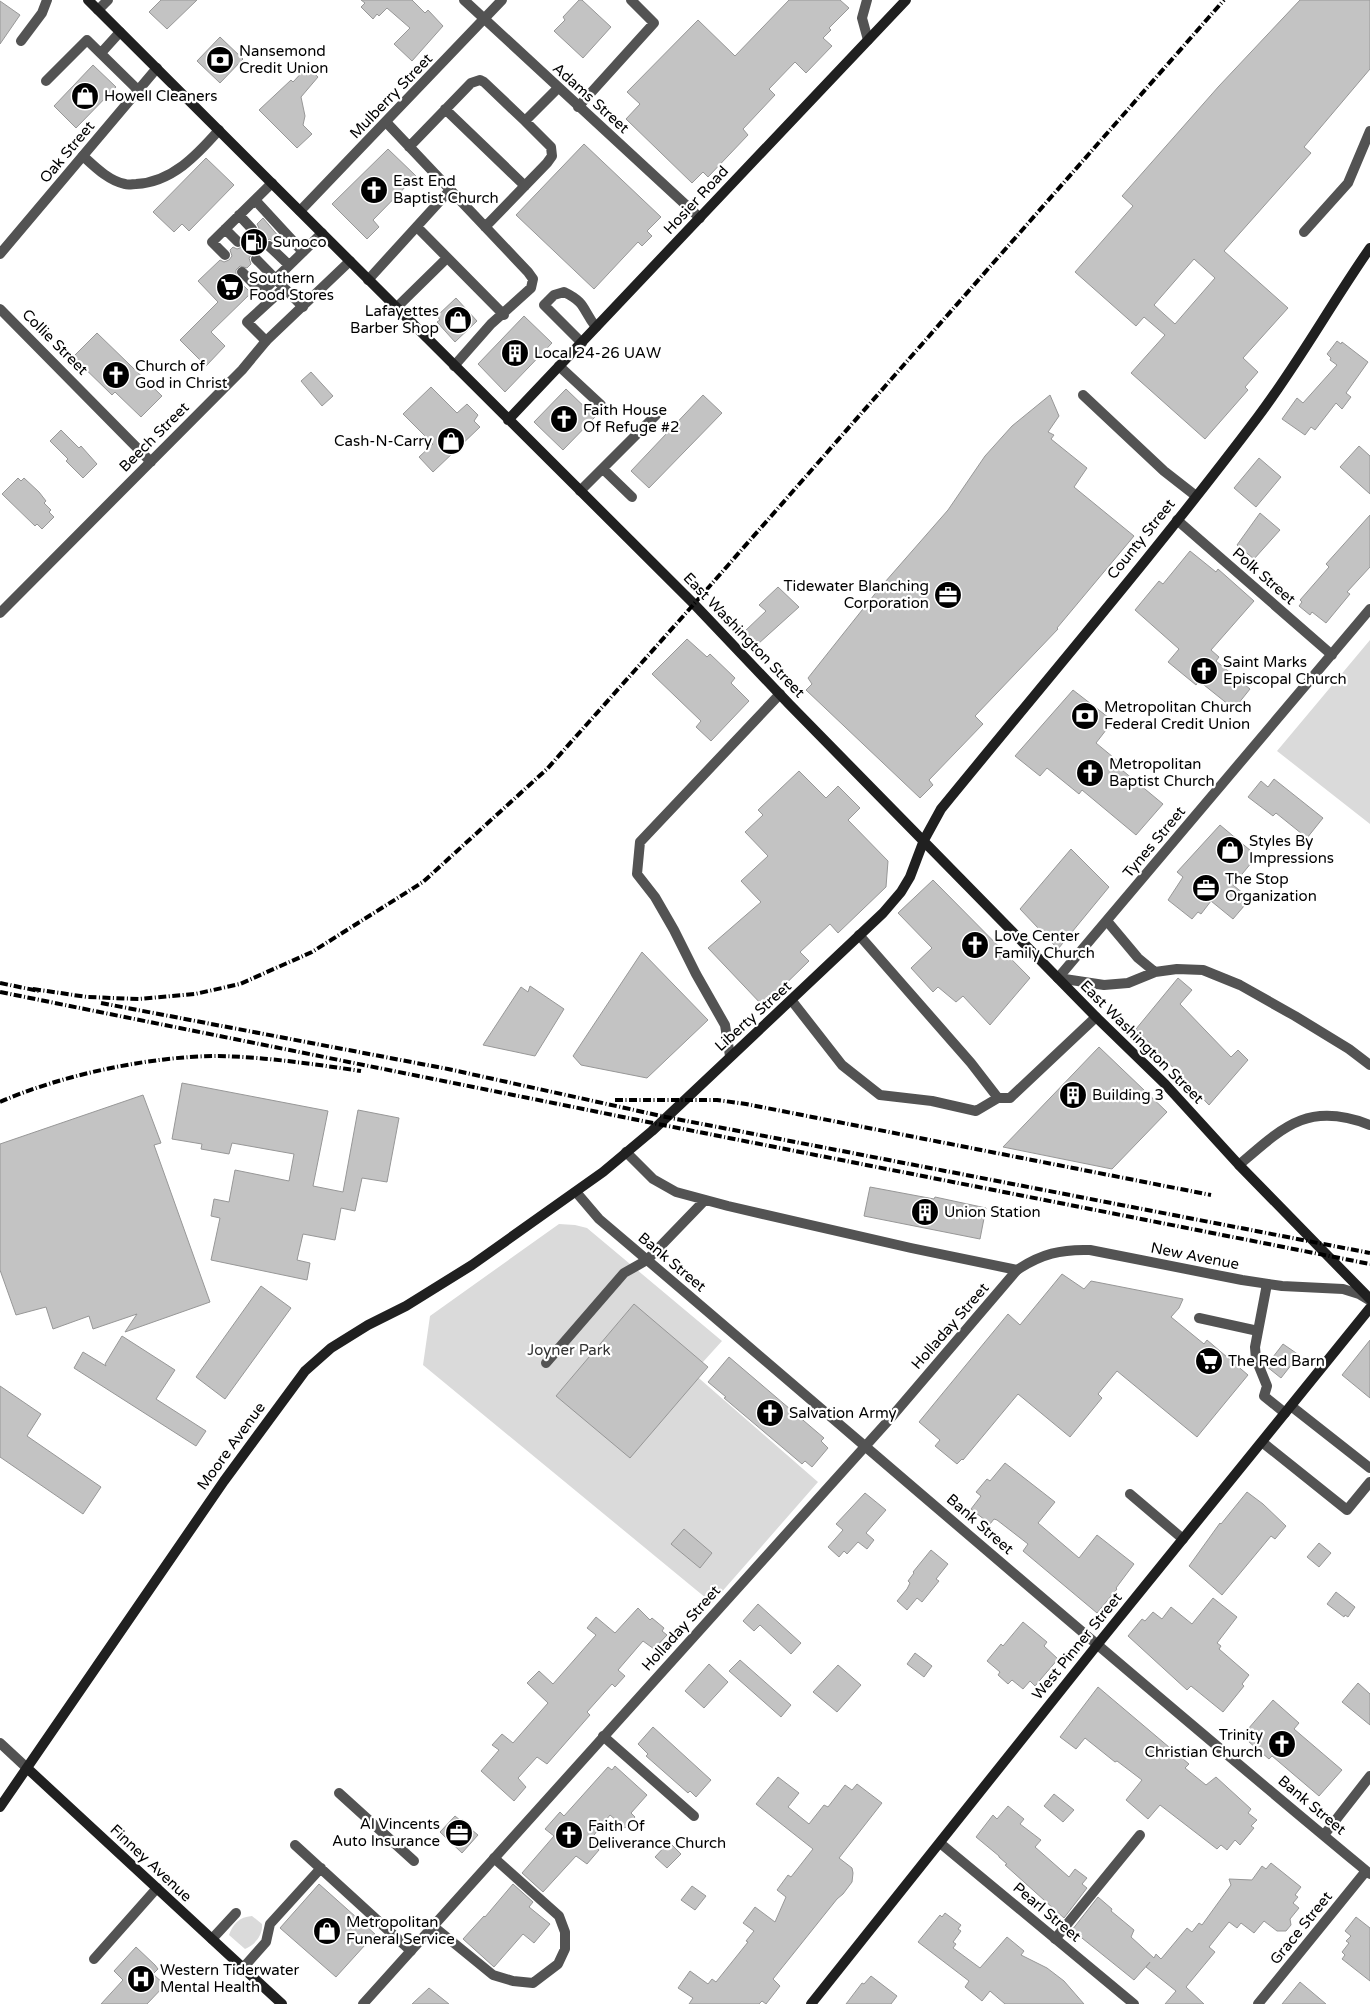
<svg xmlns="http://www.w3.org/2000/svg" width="1370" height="2004" font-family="'Varela Round',sans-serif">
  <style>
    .green { fill: #dadada }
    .building { fill: #c3c3c3; stroke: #979797; fill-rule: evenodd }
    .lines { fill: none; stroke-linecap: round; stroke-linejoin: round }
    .lane { stroke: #535353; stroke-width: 10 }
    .street { stroke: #535353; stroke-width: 10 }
    .secondary { stroke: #202020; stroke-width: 10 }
    .rail { stroke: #000; stroke-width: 4; stroke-dasharray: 8 2.5 1 2.5; stroke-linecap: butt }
    .labels { text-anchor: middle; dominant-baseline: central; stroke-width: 4.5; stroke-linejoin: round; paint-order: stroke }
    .poi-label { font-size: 15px; fill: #000; stroke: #fff; text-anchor: start }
    .street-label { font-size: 15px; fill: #000; stroke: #fff }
    .park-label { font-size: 15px; fill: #313131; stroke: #fff }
  </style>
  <rect width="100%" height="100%" fill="#fff"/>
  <!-- green -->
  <path class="green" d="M1370,640V824L1277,751Z
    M559,1224L575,1225L587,1228L722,1341L693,1373L818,1482L712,1603L423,1365L430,1316Z
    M252,1916L262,1924C263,1935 255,1945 245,1949L229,1935C233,1924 239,1917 252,1916Z"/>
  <!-- building -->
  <path class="building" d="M161,0H197L167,29L149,12Z
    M361,0H412L425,13L428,10L443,26L412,61L394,44L410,28L387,8L379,16L377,14L373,19L361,7L365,3Z
    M579,0H582L611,27L583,58L554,31L565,20L563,17Z
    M789,0H840L849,8L829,28L831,30L823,38L832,46L806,73L795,62L769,89L775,95L743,129L748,135L708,177L703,172L692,183L626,119L640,104L627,92L698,20L735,56Z
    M1300,0H1370V69L1304,147L1311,153L1224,251L1288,308L1243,358L1258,372L1245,387L1248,390L1205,439L1131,373L1165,335L1144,317L1136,326L1075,272L1133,206L1122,196L1219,86ZM1194,259L1215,278L1175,324L1154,305Z
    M0,1L20,15L0,44Z
    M220,37L243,59L220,83L197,61Z
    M93,65L116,87L76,128L54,106Z
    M307,67L318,77L301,97L305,116L303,125L312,134L297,148L259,110L291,80L293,82Z
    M584,144L661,217L647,231L652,236L642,246L638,242L594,289L516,215Z
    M388,149L416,176L373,220L379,227L367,239L332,204Z
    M206,158L234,185L189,231L182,224L174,232L153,212Z
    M263,218L279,237L274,242L270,239L264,241L262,245L264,251L261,254L257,252L252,254L249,258L251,264L247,268L240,266L236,270V278L251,293L211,332L225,346L206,366L180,340L218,302L198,281L220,260L224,262L229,260L232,256L230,250L233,247L237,249L242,247L245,243L243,237L247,234L253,236L257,234L259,228L257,224Z
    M456,298L477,321L455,342L437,322L440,320L437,316Z
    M524,316L552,343L505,392L478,364Z
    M97,333L162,396L141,417L115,392L112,395L73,357Z
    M1337,341L1341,344L1342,342L1368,362L1346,393L1351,397L1342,409L1336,403L1315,430L1311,427L1305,435L1282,419L1297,398L1303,403L1337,365L1330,360L1331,358L1327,354Z
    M311,372L333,396L322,406L301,381Z
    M431,387L457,413L467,404L478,415L474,421L480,427L433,472L419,457L433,444L403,414Z
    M566,389L595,417L563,450L534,422Z
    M703,395L722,413L649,488L631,471Z
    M1050,395L1059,416L1048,432L1054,435L1051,439L1087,468L1074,487L1134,536L1057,628L1058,629L975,716L983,724L929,780L933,785L920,798L806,690L812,684L808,678L878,590L948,510L985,456L1012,426Z
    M61,430L79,448L81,446L97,464L83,478L66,461L68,459L50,441Z
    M1359,446L1370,456V494L1340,467Z
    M1259,458L1281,477L1256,507L1234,488Z
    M18,478L21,481L24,478L39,492L46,501L44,503L51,510L49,512L54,517L42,529L37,524L35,526L2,494Z
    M1260,513L1280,530L1254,559L1237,545Z
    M1370,515V567L1347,592L1350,594L1326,623L1312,612L1310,615L1299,606L1302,602L1300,600L1329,567L1326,564Z
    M1190,551L1216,572L1218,569L1254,601L1211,650L1219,657L1216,661L1250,689L1234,709L1199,681L1196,685L1168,662L1179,649L1135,610L1159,581L1163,584Z
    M778,587L799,607L758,644L745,631L766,611L759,605Z
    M687,639L707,657L710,654L735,678L731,683L749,701L711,741L696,727L701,721L652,674Z
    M1073,690L1113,721L1096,743L1125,767L1122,770L1163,804L1136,835L1082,790L1079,794L1047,768L1040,776L1015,756Z
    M799,771L826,798L838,786L860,808L848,820L888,861L886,887L838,933L830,924L800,952L809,961L763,1006L708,948L761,902L741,881L768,856L745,832L763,815L758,810Z
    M1274,779L1323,818L1307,838L1276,813L1273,816L1248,797L1261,781L1268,787Z
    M1220,825L1257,856L1233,885L1250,899L1233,919L1211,901L1201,914L1198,912L1192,919L1168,900L1183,877L1177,872Z
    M1071,849L1109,887L1058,949L1020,909Z
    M933,880L1030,978L990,1025L963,996L956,1002L938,987L933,992L911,968L932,948L898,913Z
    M642,952L708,1020L647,1078L581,1065L573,1056Z
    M1178,978L1192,990L1180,1004L1231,1057L1238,1050L1248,1060L1209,1105L1136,1029Z
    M530,986L564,1009L535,1056L483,1045L521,987L528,992Z
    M1099,1047L1167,1112L1112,1169L1003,1147Z
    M182,1083L328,1111L313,1186L343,1192L358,1110L399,1118L387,1182L362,1178L355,1211L341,1208L335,1240L303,1234L297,1260L310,1263L307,1280L211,1260L220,1218L211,1216L214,1199L229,1202L235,1170L289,1181L294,1154L232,1143L229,1154L201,1149L202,1144L172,1139Z
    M143,1095L161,1143L154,1145L210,1302L125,1332L137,1314L93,1329L89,1316L53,1329L46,1307L16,1315L0,1270V1144Z
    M870,1187L934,1199L935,1197L986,1208L980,1239L864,1216Z
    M1062,1274L1084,1289L1091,1281L1183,1299L1179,1308L1171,1317L1204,1344L1207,1340L1248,1375L1197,1437L1117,1371L1098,1394L1102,1398L1070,1437L1018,1394L963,1460L962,1459L957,1464L935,1446L940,1440L919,1422L1008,1314L1020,1325Z
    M261,1286L291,1308L225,1399L196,1377Z
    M634,1304L708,1367L630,1458L556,1396Z
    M122,1336L175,1370L156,1399L206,1431L196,1446L74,1368L83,1352L106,1366L105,1364Z
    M1370,1340V1398L1342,1375Z
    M1283,1344L1299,1355L1281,1378L1266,1366Z
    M729,1357L824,1438L821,1441L828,1448L812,1467L805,1461L802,1464L724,1398L726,1397L708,1382Z
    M0,1386L41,1414L27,1436L101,1487L83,1514L0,1457Z
    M1005,1463L1055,1502L1038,1523L1079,1558L1097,1535L1134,1564L1116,1588L1117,1589L1097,1613L1023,1551L1028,1544L997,1520L994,1519L990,1524L971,1509L981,1496L976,1492L987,1479L990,1481Z
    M1247,1492L1263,1504L1286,1526L1275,1539L1271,1536L1222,1595L1189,1566L1220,1523L1221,1524Z
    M865,1493L886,1510L866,1533L874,1540L867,1549L858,1542L847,1554L844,1551L839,1557L828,1547L843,1530L836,1524Z
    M684,1529L712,1553L700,1568L671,1544Z
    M1319,1543L1331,1553L1319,1567L1307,1557Z
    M931,1550L948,1564L936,1579L939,1581L922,1602L917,1598L907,1610L897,1601L907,1589L910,1583L908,1581L914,1573L913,1572Z
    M1336,1592L1355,1607L1348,1617L1345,1615L1344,1617L1327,1604Z
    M1213,1598L1237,1617L1217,1643L1221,1646L1219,1649L1249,1675L1242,1684L1244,1686L1223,1712L1191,1686L1187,1690L1128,1636L1142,1619L1145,1621L1153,1612L1162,1619L1171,1607L1192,1624Z
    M758,1604L801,1643L791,1654L760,1625L754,1631L743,1621Z
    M638,1608L650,1620L652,1618L664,1628L662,1631L667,1635L654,1649L643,1641L618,1670L625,1676L615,1687L612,1684L587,1712L590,1715L547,1764L537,1757L518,1778L526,1787L514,1801L481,1771L499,1750L492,1745L502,1734L513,1743L548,1703L527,1683L539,1671L553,1684L596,1635L587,1628L596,1617L615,1633Z
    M1023,1622L1047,1642L1044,1646L1058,1659L1035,1686L1030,1681L1023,1689L1012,1680L1008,1684L998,1675L1000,1672L987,1661L1001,1644L1003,1646Z
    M915,1653L932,1666L924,1677L907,1664Z
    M740,1660L791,1705L781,1717L729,1671Z
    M709,1664L728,1682L704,1708L685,1691Z
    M838,1665L861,1685L837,1712L813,1692Z
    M1358,1683L1370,1694V1725L1342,1702Z
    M1098,1687L1189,1764L1185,1768L1206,1785L1216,1777L1251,1809L1248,1813L1257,1820L1251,1826L1254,1828L1240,1845L1235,1840L1227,1850L1221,1845L1217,1849L1160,1805L1148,1819L1126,1800L1142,1780L1117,1761L1115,1762L1085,1738L1076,1749L1060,1737Z
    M1273,1700L1299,1723L1294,1729L1342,1770L1319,1796L1272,1756L1269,1759L1242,1736Z
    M653,1727L711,1780L696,1797L690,1791L688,1793L646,1756L648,1754L638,1744Z
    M615,1766L647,1795L631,1813L635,1817L625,1828L610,1815L590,1840L599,1850L587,1864L576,1856L543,1892L522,1873L554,1836L545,1829L560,1812L564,1816L608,1767L612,1770Z
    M778,1777L799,1793L788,1807L809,1824L824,1805L828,1807L845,1785L852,1790L857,1784L882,1803L839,1858L852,1868L853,1873L852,1882L843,1894L837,1899L773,1979L780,1986L766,2004L762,2001L759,2004H689L693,1998L678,1988L690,1971L708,1984L712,1979L716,1982L748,1942L746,1941L754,1931L743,1923L755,1907L775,1922L786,1897L777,1890L788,1875L791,1877L813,1849L756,1804Z
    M1054,1794L1074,1810L1063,1822L1044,1806Z
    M1008,1806L1024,1819L1020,1824L1041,1840L1035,1847L1069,1877L1075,1869L1087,1878L1082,1884L1087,1888L1064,1918L1005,1865L1007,1864L999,1857V1856L976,1837L993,1815L997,1819Z
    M455,1816L478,1835L462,1853L440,1832Z
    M669,1842L681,1854L667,1868L655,1857Z
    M1271,1863L1301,1887L1295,1895L1298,1897L1293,1903L1299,1908L1290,1919L1291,1925L1286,1931H1277L1264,1921L1254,1933L1241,1923L1237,1928L1229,1922L1209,1947L1215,1952L1186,1987L1204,2004H1165L1176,1991L1146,1967L1150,1962L1134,1980L1072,1930L1098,1897L1112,1909L1111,1911L1134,1930L1131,1937L1154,1958L1156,1954L1161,1959L1187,1928L1192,1932L1199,1923L1202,1925L1231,1885L1229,1879L1252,1880L1262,1866L1266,1869Z
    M319,1884L375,1934L336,1977L280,1928Z
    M513,1884L533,1902L529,1907L550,1924L534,1943L523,1934L494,1967L463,1939L484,1916L485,1917Z
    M692,1886L706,1896L695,1910L681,1900Z
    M945,1913L961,1925L958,1929L961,1931L953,1942L956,1944L953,1948L980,1968L1007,1937L1024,1951L1021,1955L1047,1968L1064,1981L1084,2004H1005L990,1991L982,2001L965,1987L969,1981L918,1942L940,1915L942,1917Z
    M1356,1917L1370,1928V1981L1342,1959L1345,1955L1342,1952L1349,1943L1346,1941L1351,1936L1345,1931Z
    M136,1947L155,1965L158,1969L153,1974L165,1985L147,2004H101L123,1980L114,1971Z
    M871,1976L897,1996L891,2004H846L862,1983L864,1984Z
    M1300,1982L1326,2004H1282Z
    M429,1988L449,2004H412Z"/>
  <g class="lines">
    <!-- lane -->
    <path class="lane" d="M867,0L862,18L868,40
      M21,41L42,13L47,0
      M101,53L120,32
      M46,81L87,40L138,90
      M578,107L654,23L631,0
      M445,109L525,186
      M386,122L528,272L533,279L531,288L491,324L454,366
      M409,147L471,83L480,80L484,82L525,121
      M83,156C95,167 109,181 125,184C128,185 133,184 136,184C172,182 197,155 219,130
      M255,200L303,252L322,233
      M239,215L252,229
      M417,227L504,315
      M485,227L547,163L552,156L551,147L525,121L558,88
      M225,229L238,242
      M1304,232L1348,183L1370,131
      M269,246L289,265
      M225,255L212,242L272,183
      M256,259L303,307
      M242,272L262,292L303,252
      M368,280L450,190
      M396,308L447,258
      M266,341L247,322L284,288
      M582,343L544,305L554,295L564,292C587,303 582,310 596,327
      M559,366L601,405
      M1083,395L1164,471L1196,496
      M603,469L632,497
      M580,491L656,415
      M1107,921L1138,958L1155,972
      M859,935L971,1063L998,1098
      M1058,978L1104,985L1128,983L1155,972L1177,969L1203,970L1240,985L1295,1016L1349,1049L1370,1065
      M792,1001L842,1065L880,1095L932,1101L976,1111L998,1098H1010L1096,1017
      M730,1056L725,1025L696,974L674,930L655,897L637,874L640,842L780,694
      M626,1152L653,1179L676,1192L728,1206L911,1248L1017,1270
      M1267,1284L1255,1347L1256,1359L1267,1386L1264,1396L1285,1413
      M1199,1318L1258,1331
      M546,1363L624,1273L647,1260L705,1200
      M1291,1406L1370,1468
      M1262,1442L1347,1510L1370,1482
      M1130,1494L1183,1539
      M603,1736L694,1816
      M339,1793L414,1861
      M295,1845L411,1951
      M433,1926L493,1975L513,1981L533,1983L558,1964L565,1949V1932L559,1916L494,1858
      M212,1939L236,1913
      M1055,1939L1140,1835
      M94,1959L157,1888
      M243,1968L266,1942L270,1924L321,1868"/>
    <!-- street -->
    <path class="street" d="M464,0L700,218
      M98,10L108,0
      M300,211L502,0
      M0,254L157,68
      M0,309L151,462
      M1177,520L1332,655
      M0,613L242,370L266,341L350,261
      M1058,978L1370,609
      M1239,1165C1284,1126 1309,1101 1370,1125
      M576,1192L599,1219C856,1437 1110,1659 1370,1874
      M0,1743L27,1768
      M1324,1835L1370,1776
      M940,1843L1134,2004
      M363,2004L888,1421L1017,1270C1041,1254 1061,1249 1090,1250L1242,1280L1282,1286L1343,1289L1359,1294L1369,1300
      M1258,2004L1366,1871"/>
    <!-- secondary -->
    <path class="secondary" d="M88,0L694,604L789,704L1096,1017L1165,1084L1239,1165L1370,1299
      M508,420L906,0
      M27,1768L282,2004
      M0,1807L224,1481L305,1371L331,1348L368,1325L406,1306L472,1265L603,1172L652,1131L883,913L901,892L910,877L924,840L941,809C1047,679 1156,552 1257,418C1298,364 1331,304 1370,248
      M811,2004L1097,1645L1370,1308"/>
    <!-- rail -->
    <path class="rail" d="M0,983L39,991
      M33,989L87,997L139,999L195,994L240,984L312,952L423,882L547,769L694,604L1224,0
      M0,992L658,1124L1370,1264
      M101,1003L448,1069L666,1117L1370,1253
      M615,1100H717L746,1104L1211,1195
      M0,1102C61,1075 151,1056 218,1056C266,1057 313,1064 361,1071"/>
  </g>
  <!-- icons -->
  <defs>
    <g id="bank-disc" transform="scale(1.4375)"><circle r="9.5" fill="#000" stroke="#fff"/><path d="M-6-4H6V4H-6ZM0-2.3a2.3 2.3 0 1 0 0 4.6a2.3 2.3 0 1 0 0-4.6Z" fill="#fff"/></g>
    <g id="shop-disc" transform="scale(1.4375)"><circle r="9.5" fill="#000" stroke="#fff"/><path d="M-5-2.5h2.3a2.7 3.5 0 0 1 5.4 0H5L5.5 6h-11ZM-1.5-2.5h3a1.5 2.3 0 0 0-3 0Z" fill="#fff"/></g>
    <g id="church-disc" transform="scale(1.4375)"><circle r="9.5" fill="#000" stroke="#fff"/><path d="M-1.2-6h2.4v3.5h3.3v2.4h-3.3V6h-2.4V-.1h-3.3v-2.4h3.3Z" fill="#fff"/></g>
    <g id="fuel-disc" transform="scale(1.4375)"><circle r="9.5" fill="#000" stroke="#fff"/><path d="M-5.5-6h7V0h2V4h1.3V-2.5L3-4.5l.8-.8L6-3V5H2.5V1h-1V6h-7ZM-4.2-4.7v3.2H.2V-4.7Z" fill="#fff"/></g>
    <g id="supermarket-disc" transform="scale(1.4375)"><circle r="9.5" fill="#000" stroke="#fff"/><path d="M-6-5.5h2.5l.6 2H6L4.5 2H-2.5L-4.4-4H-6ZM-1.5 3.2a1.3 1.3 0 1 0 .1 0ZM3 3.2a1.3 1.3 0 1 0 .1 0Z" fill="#fff"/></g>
    <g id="building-disc" transform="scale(1.4375)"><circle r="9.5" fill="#000" stroke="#fff"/><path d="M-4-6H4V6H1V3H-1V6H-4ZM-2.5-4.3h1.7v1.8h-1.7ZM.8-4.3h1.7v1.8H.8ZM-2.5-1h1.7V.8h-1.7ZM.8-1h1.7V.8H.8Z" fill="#fff"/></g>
    <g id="office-disc" transform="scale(1.4375)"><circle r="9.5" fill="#000" stroke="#fff"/><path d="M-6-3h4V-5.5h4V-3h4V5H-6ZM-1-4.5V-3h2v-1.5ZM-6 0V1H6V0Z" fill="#fff"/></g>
    <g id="hospital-disc" transform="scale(1.4375)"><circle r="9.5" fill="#000" stroke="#fff"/><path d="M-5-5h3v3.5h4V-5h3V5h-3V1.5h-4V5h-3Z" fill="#fff"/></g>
  </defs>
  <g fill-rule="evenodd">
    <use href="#bank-disc" x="220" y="60"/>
    <use href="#shop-disc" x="85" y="96"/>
    <use href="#church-disc" x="374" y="190"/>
    <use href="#fuel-disc" x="254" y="242"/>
    <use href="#supermarket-disc" x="230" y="287"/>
    <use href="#shop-disc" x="458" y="320"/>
    <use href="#building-disc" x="515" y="353"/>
    <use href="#church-disc" x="116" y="375"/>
    <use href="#church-disc" x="564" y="419"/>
    <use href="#shop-disc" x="451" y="441"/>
    <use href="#office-disc" x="948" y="595"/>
    <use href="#church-disc" x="1204" y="671"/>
    <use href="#bank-disc" x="1085" y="716"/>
    <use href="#church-disc" x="1090" y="773"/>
    <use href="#shop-disc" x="1230" y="850"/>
    <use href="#office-disc" x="1206" y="888"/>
    <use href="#church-disc" x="975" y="945"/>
    <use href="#building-disc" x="1073" y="1095"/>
    <use href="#building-disc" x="925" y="1212"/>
    <use href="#supermarket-disc" x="1209" y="1361"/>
    <use href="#church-disc" x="770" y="1413"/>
    <use href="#church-disc" x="1282" y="1744"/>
    <use href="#office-disc" x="459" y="1833"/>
    <use href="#church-disc" x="569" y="1835"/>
    <use href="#shop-disc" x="327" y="1931"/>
    <use href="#hospital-disc" x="141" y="1979"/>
  </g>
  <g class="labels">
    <!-- poi labels -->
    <g class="poi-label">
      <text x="239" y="51">Nansemond<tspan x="239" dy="17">Credit Union</tspan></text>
      <text x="104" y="96">Howell Cleaners</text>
      <text x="393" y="181">East End<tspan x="393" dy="17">Baptist Church</tspan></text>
      <text x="273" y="242">Sunoco</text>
      <text x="249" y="278">Southern<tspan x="249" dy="17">Food Stores</tspan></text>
      <text x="439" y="311" text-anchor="end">Lafayettes<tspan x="439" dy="17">Barber Shop</tspan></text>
      <text x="534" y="353">Local 24-26 UAW</text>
      <text x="135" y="366">Church of<tspan x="135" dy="17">God in Christ</tspan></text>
      <text x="583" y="410">Faith House<tspan x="583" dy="17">Of Refuge #2</tspan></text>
      <text x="432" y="441" text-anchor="end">Cash-N-Carry</text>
      <text x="929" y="586" text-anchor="end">Tidewater Blanching<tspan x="929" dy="17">Corporation</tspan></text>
      <text x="1223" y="662">Saint Marks<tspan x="1223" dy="17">Episcopal Church</tspan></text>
      <text x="1104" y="707">Metropolitan Church<tspan x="1104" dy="17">Federal Credit Union</tspan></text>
      <text x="1109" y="764">Metropolitan<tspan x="1109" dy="17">Baptist Church</tspan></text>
      <text x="1249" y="841">Styles By<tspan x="1249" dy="17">Impressions</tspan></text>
      <text x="1225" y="879">The Stop<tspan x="1225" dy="17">Organization</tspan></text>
      <text x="994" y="936">Love Center<tspan x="994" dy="17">Family Church</tspan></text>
      <text x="1092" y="1095">Building 3</text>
      <text x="944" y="1212">Union Station</text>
      <text x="1228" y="1361">The Red Barn</text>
      <text x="789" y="1413">Salvation Army</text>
      <text x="1263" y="1735" text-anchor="end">Trinity<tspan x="1263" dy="17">Christian Church</tspan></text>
      <text x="440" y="1824" text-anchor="end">Al Vincents<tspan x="440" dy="17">Auto Insurance</tspan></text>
      <text x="588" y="1826">Faith Of<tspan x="588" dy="17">Deliverance Church</tspan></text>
      <text x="346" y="1922">Metropolitan<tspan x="346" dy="17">Funeral Service</tspan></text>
      <text x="160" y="1970">Western Tiderwater<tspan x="160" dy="17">Mental Health</tspan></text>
    </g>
    <!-- street labels -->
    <g class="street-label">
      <text transform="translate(391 96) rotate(-46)">Mulberry Street</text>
      <text transform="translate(591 98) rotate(42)">Adams Street</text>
      <text transform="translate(67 152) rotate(-50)">Oak Street</text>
      <text transform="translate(696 200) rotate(-47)">Hosier Road</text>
      <text transform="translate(55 342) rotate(45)">Collie Street</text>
      <text transform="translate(154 437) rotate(-45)">Beech Street</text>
      <text transform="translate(1141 539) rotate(-51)">County Street</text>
      <text transform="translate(1264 576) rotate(41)">Polk Street</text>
      <text transform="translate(744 635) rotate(46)">East Washington Street</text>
      <text transform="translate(1154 842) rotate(-50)">Tynes Street</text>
      <text transform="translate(753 1016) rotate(-42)">Liberty Street</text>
      <text transform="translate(1142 1042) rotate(45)">East Washington Street</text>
      <text transform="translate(1195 1256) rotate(11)">New Avenue</text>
      <text transform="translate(672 1262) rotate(40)">Bank Street</text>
      <text transform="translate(950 1326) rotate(-49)">Holladay Street</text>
      <text transform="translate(231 1446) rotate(-54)">Moore Avenue</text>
      <text transform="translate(980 1524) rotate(41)">Bank Street</text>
      <text transform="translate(681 1628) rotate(-48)">Holladay Street</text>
      <text transform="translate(1077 1646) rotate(-51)">West Pinner Street</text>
      <text transform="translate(1312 1805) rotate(40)">Bank Street</text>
      <text transform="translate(151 1863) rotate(43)">Finney Avenue</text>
      <text transform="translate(1047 1912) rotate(40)">Pearl Street</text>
      <text transform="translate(1301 1928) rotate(-51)">Grace Street</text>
    </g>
    <!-- park labels -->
    <g class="park-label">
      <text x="569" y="1350">Joyner Park</text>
    </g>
  </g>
</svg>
